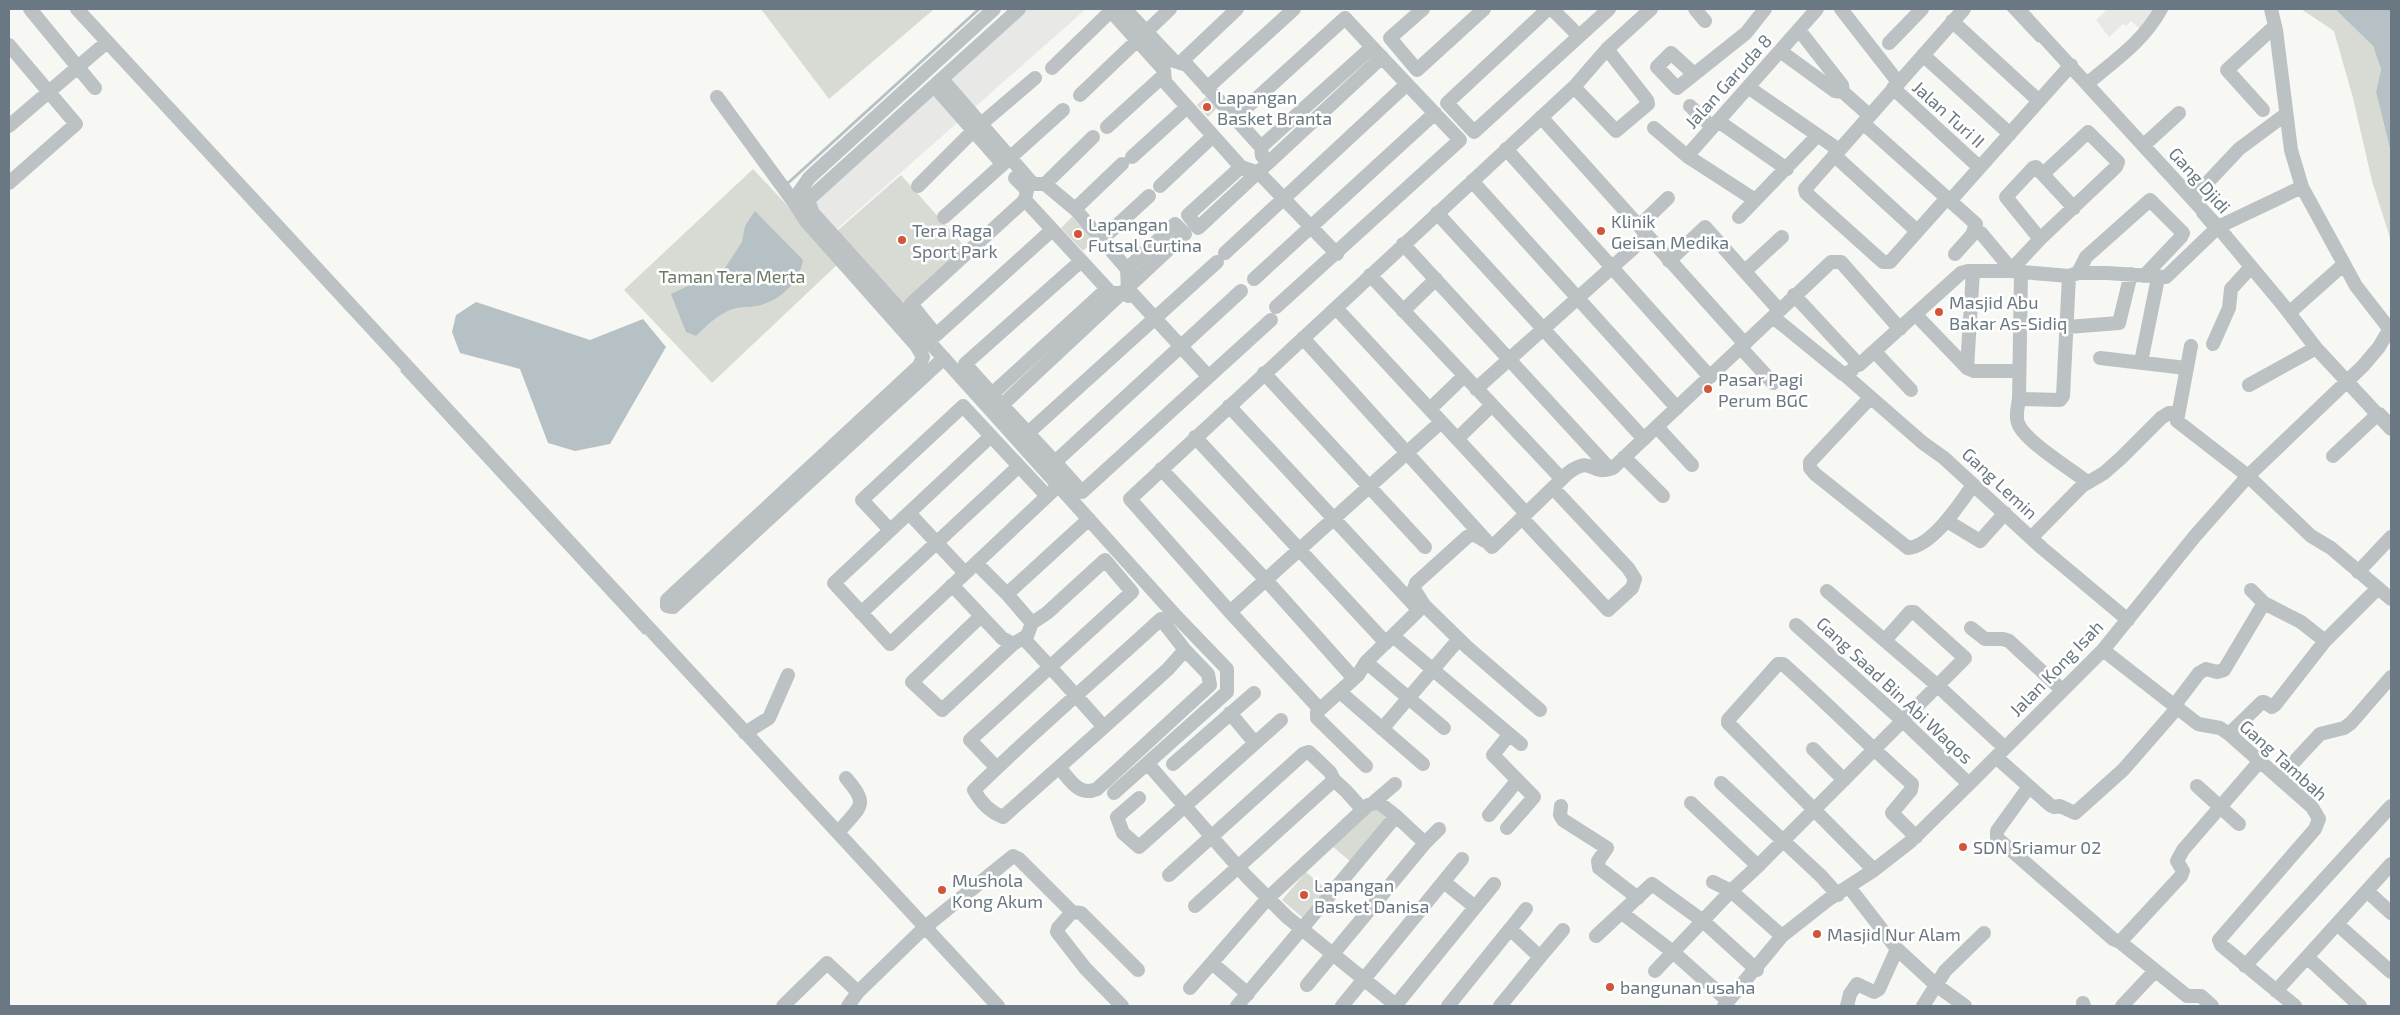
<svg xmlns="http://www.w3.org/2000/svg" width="2400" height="1015" font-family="'Exo 2',sans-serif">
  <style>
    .built { fill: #e8e8e7 }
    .green { fill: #d7dbd4 }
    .water { fill: #b5c1c4 }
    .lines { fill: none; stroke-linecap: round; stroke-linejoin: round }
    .stream { stroke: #b5c1c4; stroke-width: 3 }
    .minor { stroke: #bcc1c4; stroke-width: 14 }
    .poi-dot { fill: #d1553a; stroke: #fff; stroke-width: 2 }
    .labels { text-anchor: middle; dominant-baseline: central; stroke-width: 5; stroke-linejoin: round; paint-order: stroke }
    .street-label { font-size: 18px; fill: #697882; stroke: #fff }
    .poi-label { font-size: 18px; fill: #697882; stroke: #fff; text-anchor: start }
    .park-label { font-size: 18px; fill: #6c7a67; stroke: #fff }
  </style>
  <rect width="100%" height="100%" fill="#f7f7f4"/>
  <!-- built -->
  <path class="built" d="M1028,9H1086L837,229L813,202Z
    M2107,9H2157L2142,31L2131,21L2126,26L2123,24L2109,37L2096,20Z"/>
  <!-- green -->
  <path class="green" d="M761,9H934L829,99Z
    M2301,9H2335L2373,46L2381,69L2376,92L2391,153V241L2372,181L2353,98L2334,31Z
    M1206,97L1217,108L1208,117L1197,105Z
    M753,169L840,262L712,383L624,290Z
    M901,175L967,249L904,305L837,231Z
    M1072,217L1094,241L1083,251L1061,228Z
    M1376,805L1388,816L1351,862L1331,845Z
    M1306,872L1326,889L1302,917L1282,900Z"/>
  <!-- water -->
  <path class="water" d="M2335,9H2391V153L2376,92L2381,69L2373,46Z
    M755,211L803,260C799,283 779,302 756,306C747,308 739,306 730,310C716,316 707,325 696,336L686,332L671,294L725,268L742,242L745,226Z
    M476,302L590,340L643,319L666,347L610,444L575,451L548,443L520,369L460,353L452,332L456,315Z"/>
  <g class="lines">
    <!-- stream -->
    <path class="stream" d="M2008,9L2038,41
      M788,183L979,9
      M2198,215L2210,229
      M402,371L644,633
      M2382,409L2391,418"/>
    <!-- minor -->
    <path class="minor" d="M30,9L95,88
      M77,9L998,1006
      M1019,9L808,200L813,213L1175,615L1227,669V692L1114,793
      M1109,9L1164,70L1165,82L1241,167L1259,173L1337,254
      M1125,9L1174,61L1187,65L1261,147L1262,156
      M1423,9L1390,38L1417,70L1484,9
      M1548,9L1447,103L1474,132L1609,9
      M1552,9L1579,36
      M1695,9L1705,21
      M1841,9L1898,82
      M2018,9L2218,227L2283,305L2316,348L2391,429
      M2271,9L2276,30L2291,150L2302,187L2356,286L2391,331
      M1952,21L2039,101
      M1799,30L1842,85L1843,92
      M1889,43L1922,9
      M9,45L76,124L9,183
      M1780,51L1835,91L1843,92L1869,115
      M1923,55L2010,134
      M1180,63L1237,9
      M1052,68L1113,9
      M1694,74L1671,53L1657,67L1677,88L1746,33L1765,9
      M942,79L1033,184H1045L1075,209L1127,269L1128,289L1208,376
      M2088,83C2115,60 2143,42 2161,9
      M934,86L998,159
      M1574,87L1616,131L1648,104L1647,100L1607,49
      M1748,87L1839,150
      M1207,88L1294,9
      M1893,88L1979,167
      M1080,95L1170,9
      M717,97L793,201H800
      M1690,106L1712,127
      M2263,110L2227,70L2275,26
      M1541,117L1745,344
      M1235,118L1345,18L1372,47L1261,147
      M1718,121L1787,169
      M1863,123L1976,224L1972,235L1955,254
      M9,126L107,42
      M1107,127L1163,76
      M1654,128L1687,156L1755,200
      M2144,145L2179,113
      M1506,149L1710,377
      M1834,155L1917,231
      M1687,156L1817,9
      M1132,157L1187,107
      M1241,167L1188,215L1198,228L1382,57
      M1015,178L1027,190L1025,200L1111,293H1124L1128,296
      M1472,181L1677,408
      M1045,184L1093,137
      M918,186L974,130L1035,78
      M1160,186L1213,136
      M1947,198L1890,262H1883L1806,193L1805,189L1964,9
      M2192,199L2239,149L2286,114
      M1025,200L911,304L936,335L1052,230
      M1950,201L2071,65
      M1075,209L1122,164
      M1437,213L1644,439
      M944,217L1063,110
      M1739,217L1817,136
      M1639,226L1668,198
      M1981,233L2011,269
      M2040,239L2006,197L2033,168L2036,167L2074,208
      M1101,240L1149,196
      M1403,244L1609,468H1613L1831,262H1841L1900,329
      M1225,253L1407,84
      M1081,261L965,364L1002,405L1185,234L1175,224L1127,269
      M1669,261L1705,227L1779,310
      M1745,271L1782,237
      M2010,271L2040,239L2116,167L2118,162L2088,132L2044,173
      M2021,273L2019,399L2060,400L2063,396L2069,276
      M2078,273L2086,257L2150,200L2183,233L2181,237L2144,276
      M1370,275L1558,475
      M1254,279L1435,113
      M1794,295L1859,365L1961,273L1968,271H2010L2069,276L2078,273H2107L2166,277L2218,227L2302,187
      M1276,307L1460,140L1372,47
      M1336,308L1523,510
      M1403,311L1436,279
      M2289,313L2343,265
      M1916,315L1967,368L1974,371H2018
      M1773,317L1843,374L1845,375L1852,370
      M2068,327L2119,323L2131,274
      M1303,338L1492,547L1568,473C1594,454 1589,477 1613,468
      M2213,344L2229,308L2231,289L2251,267
      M2191,346L2177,421L2248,476L2311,536L2331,548L2391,599
      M1741,348L1773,383
      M1875,352L1911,390
      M923,357L919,366L667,600V606L673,607L944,358
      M923,357L916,345L806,221L793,201L809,178L994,9
      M2100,358L2186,368
      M2141,362L2158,278
      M1967,368L1973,271
      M1264,373L1425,547
      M1845,375L1923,443L1944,458L2042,548L2128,620
      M2249,385L2316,348
      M1476,389L1647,236
      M992,394L1107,289
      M1870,398L1810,462V468L1815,474L1908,548C1933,546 1960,503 1973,485
      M2019,399C2018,406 2015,416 2018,423C2024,441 2071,469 2087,482
      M1002,405L1028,433L1217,262
      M1229,406L1415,606
      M1430,409L1464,376
      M1657,427L1692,465
      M1028,433L1055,462L1241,291
      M991,436L834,583L890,644L1059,485
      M1195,437L1386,643
      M1457,439L1491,406
      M2333,456L2378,414
      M1624,457L1663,496
      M1055,462L1082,492L1271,320
      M1161,469L1266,580L1349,673
      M909,513L965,573
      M1522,518L1608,610L1632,588L1635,579L1628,568L1553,488
      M1947,521L1980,541L2005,513
      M890,530L862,500L963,406L1047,496
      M2031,538L2082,486L2104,473L2121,458L2161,418L2169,413H2177
      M976,563L1007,594L1089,519
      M2358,572L2391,537
      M952,585L1002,638L1013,644L1027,636L1032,623L1007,594
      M1827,591L1939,687L2005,748
      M2264,603L2301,622L2325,641
      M1424,605L1467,647L1540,710
      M1230,612L1441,422
      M861,613L1019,466
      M981,616L912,682L942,710L1013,644
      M1796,625L1903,721L1969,784
      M1971,628L1985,639H2003L2009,641L2062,690
      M1393,636L1521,744
      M1023,638C1051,667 1077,697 1104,727L1003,817C990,812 981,803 974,790C1034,731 1099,676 1161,619L1185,650L1168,669L1104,727
      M2103,650L2198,724L2220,728L2229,734L2312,807L2319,819L2315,829L2219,940L2221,945L2295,1006
      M1366,662L1444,728
      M1340,692L1423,764
      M1315,704L1230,612L1130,499L1574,87L1607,49L1651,9
      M1230,713L1255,743
      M1382,729L1459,639
      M745,733L769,718L788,675
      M2229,734L2262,702H2264L2272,707L2275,705L2325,641L2378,588
      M1813,749L1844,780
      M1996,757L2050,805L2054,807L2060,806L2075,813L2123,770L2178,707L2177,702L2199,673L2206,669L2217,672L2224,670L2264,603L2251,590
      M1148,764L1246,876L1287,917L1397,1006
      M1173,764L1254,693
      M1366,766L1317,718V712L1358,675L1366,662L1424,605L1414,589L1416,583L1467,537L1473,534L1485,541
      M1059,767C1070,780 1079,797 1097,789L1210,685L1208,674L1185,650
      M997,768L970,740L1132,592L1105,560L1047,613L1032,623
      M2279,778L2320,734L2344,728L2351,723L2391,677
      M1721,783L1821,876L1838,895
      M2197,786L2239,824
      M2028,788L1997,831V838L2113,939L2120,942L2181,876L2183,871L2177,861L2183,850L2260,761
      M1139,798L1117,817L1123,833L1139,847L1281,720
      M1374,802L1395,784
      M1691,803L1758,866
      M1561,806L1560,815L1563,820L1607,848L1598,861L1599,868L1638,898
      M1489,815L1517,781
      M1507,828L1534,797L1493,755L1509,735
      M838,833C859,806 871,807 846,778
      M1425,843L1439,829
      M1874,870L1728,723V720L1778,664H1783C1827,703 1868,745 1912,784L1911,790L1892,813L1916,837
      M1169,875L1303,754L1309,752L1330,772L1334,780
      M1444,882L1475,907
      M1713,882L1731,891L1782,936
      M1849,887L1897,949L1936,985L1965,1006
      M2367,891L2391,913
      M1195,906L1334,780L1346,791L1363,810
      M1072,912L1058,928L1057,932L1085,968L1122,1006
      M1622,913L1673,952L1728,1001
      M2337,924L2391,972
      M1510,929L1526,909
      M1596,936L1652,884L1703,921L1757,970
      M2120,942L2187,996H2201L2212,1006
      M1540,957L1563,930
      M2307,957L2391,864
      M1212,963L1248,994
      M2245,966L2391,806
      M1655,971L1731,891L1758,866L1965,658L1914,612H1910L1886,639
      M1190,988L1268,898L1368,805L1378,802L1396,816
      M2276,991L2307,957L2360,1006
      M2083,1003L2084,1006
      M783,1006L827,963L858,992
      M848,1006L858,992L924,928L1013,856L1019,859L1072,912L1081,913L1138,970
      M1237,1006L1396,816L1425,843L1307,985
      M1342,1006L1462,859
      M1395,1006L1494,884
      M1448,1006L1510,929L1540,957L1500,1006
      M1724,1006L1782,936L1829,899L1874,870L1910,842L1969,784L2103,650L2195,536L2248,476L2363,366L2379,347L2389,330
      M1847,1006L1850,994L1857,984L1874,992L1879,989L1897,949
      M1923,1006L1945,971L1984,933
      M2122,1006L2154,972"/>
  </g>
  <!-- markers -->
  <g class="poi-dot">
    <circle cx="1207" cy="107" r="5"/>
    <circle cx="1601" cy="231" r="5"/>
    <circle cx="1078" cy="234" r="5"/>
    <circle cx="902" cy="240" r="5"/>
    <circle cx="1939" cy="312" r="5"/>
    <circle cx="1708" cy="389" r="5"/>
    <circle cx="1963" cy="847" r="5"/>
    <circle cx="942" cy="890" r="5"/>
    <circle cx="1304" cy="895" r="5"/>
    <circle cx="1817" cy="934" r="5"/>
    <circle cx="1610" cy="987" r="5"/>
  </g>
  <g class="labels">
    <!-- street labels -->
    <g class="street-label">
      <text transform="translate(1728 81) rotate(-48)">Jalan Garuda 8</text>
      <text transform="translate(1949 114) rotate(42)">Jalan Turi II</text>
      <text transform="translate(2200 180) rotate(48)">Gang Djidi</text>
      <text transform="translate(2000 483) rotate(43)">Gang Lemin</text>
      <text transform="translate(2056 668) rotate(-46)">Jalan Kong Isah</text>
      <text transform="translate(1895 690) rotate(43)">Gang Saad Bin Abi Waqos</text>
      <text transform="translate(2284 760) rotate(42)">Gang Tambah</text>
    </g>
    <!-- poi labels -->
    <g class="poi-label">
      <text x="1217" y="97">Lapangan<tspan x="1217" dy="21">Basket Branta</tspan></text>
      <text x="1611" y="221">Klinik<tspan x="1611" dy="21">Geisan Medika</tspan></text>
      <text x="1088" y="224">Lapangan<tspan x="1088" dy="21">Futsal Curtina</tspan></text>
      <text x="912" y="230">Tera Raga<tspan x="912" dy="21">Sport Park</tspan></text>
      <text x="1949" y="302">Masjid Abu<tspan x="1949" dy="21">Bakar As-Sidiq</tspan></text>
      <text x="1718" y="379">Pasar Pagi<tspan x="1718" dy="21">Perum BGC</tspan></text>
      <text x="1973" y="847">SDN Sriamur 02</text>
      <text x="952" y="880">Mushola<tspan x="952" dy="21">Kong Akum</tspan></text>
      <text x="1314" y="885">Lapangan<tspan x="1314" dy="21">Basket Danisa</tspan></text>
      <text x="1827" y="934">Masjid Nur Alam</text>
      <text x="1620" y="987">bangunan usaha</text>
    </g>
    <!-- park labels -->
    <g class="park-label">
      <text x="732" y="276">Taman Tera Merta</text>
    </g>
  </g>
  <!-- border -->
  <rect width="2400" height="1015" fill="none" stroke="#697882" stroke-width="20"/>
</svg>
